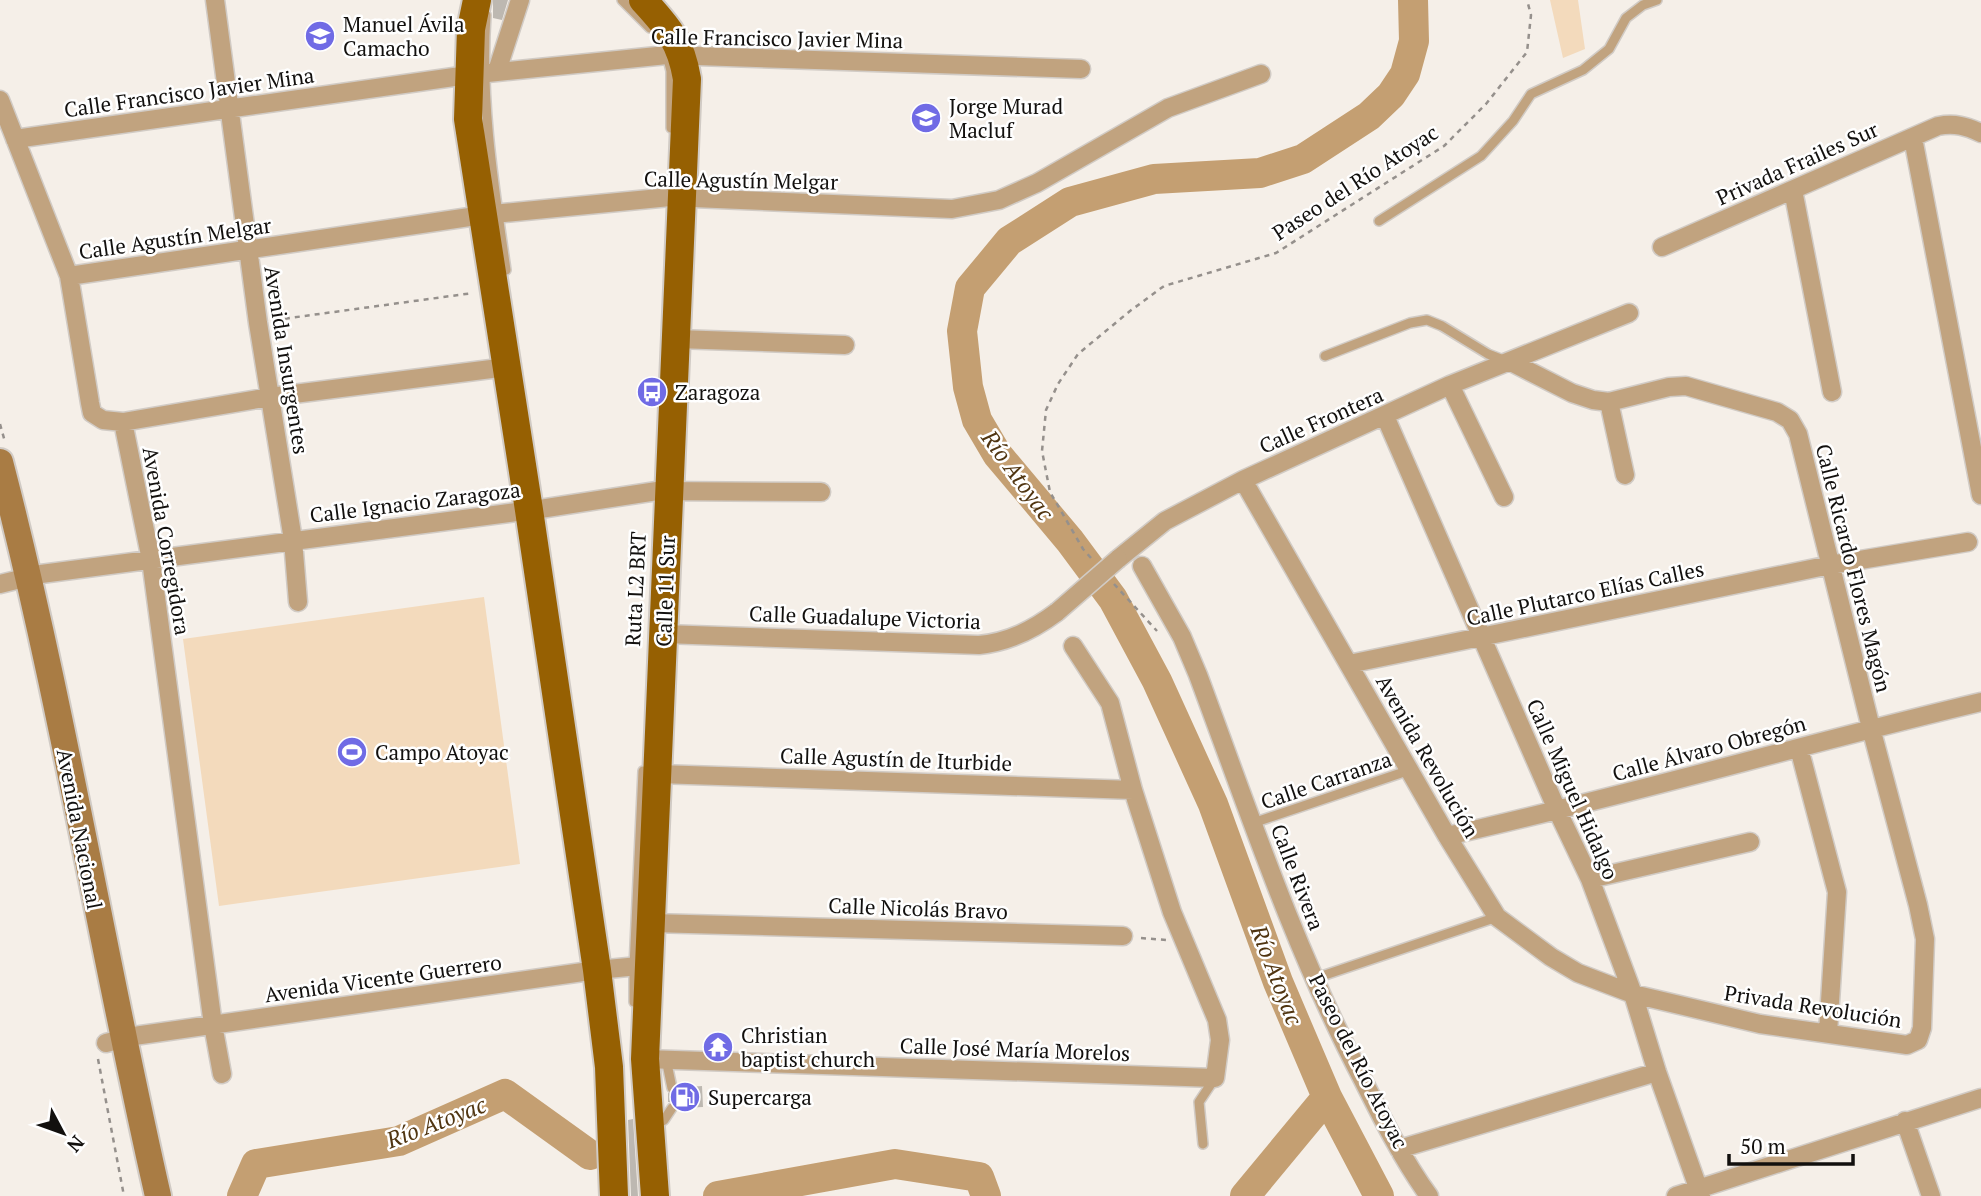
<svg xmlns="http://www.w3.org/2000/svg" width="1981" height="1196" font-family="'PT Serif',serif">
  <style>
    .green { fill: #f3dabc }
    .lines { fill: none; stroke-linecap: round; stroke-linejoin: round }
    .river { stroke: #c49f72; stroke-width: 30 }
    .building { fill: #bdb8b1 }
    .service-casing { stroke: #d1cbc5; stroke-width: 12 }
    .minor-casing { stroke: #d1cbc5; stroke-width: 21 }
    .secondary-casing { stroke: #d1cbc5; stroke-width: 30 }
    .primary-casing { stroke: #d1cbc5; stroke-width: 32 }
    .path { stroke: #95908c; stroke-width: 2.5; stroke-dasharray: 5 5; stroke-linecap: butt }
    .service { stroke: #c1a37f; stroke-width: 9 }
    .minor { stroke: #c1a37f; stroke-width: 18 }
    .secondary { stroke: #a97c44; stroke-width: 26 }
    .primary { stroke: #966002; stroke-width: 28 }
    .minor-bridge-casing { stroke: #d1cbc5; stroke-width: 21; stroke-linecap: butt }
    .minor-bridge { stroke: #c1a37f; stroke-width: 18 }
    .labels { text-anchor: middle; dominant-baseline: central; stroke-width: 5; stroke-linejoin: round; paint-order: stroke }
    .poi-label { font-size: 21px; fill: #12100e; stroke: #fff; text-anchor: start }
    .street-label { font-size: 21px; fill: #12100e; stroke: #fff }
    .water-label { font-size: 23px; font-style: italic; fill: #503511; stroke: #fff }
  </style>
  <rect width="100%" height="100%" fill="#f5efe8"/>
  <!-- green -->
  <path class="green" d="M1550,0H1578L1585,49L1563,58Z
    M484,597L520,864L219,906L183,639Z"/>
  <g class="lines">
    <!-- river -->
    <path class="river" d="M242,1196L256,1164L399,1141L505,1094L590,1155
      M718,1196L895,1164L979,1177L986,1196
      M1245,1196L1327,1097
      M1379,1196L1327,1097L1278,982L1213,804L1157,681L1113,599L1070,541L997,454L977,420L968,387L962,331L970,288L990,264L1009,241L1070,202L1154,179L1260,173L1303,159L1369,116L1391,95L1405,74L1414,41L1413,0"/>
  </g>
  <!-- building -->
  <path class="building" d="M493,0H508L502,20L493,18Z
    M702,1086L703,1107L679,1108L675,1102H668V1093L676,1094L679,1088Z
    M633,1119L638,1196H631L628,1120Z"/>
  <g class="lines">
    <!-- service casing -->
    <g class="service-casing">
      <path id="service" d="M622,0L650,28
        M486,15C480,100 494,187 506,270
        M667,55L671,71V128
        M1379,221L1481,156L1513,121L1531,94L1583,70L1609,49L1626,18L1643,5L1657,0
        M1325,356L1410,323L1427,320L1442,326L1488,354L1506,361
        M1253,823L1410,770
        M1313,979L1497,917
        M634,1002V967L643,771
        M666,1059L672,1088
        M655,1125L664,1120L672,1108
        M1203,1144L1199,1102L1215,1078"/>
    </g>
    <!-- minor casing -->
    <g class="minor-casing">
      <path id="minor" d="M215,0L258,323L293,540L298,602
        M497,71L520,0
        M0,100L69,276L90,403L92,413L103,420L123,422L270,397L507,367
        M1913,138L1981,495
        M15,139L468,75L667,55L1081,69
        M1793,190L1832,392
        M1662,247L1938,126C1955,123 1966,126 1981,133
        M69,276L483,215L670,197L952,209L999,200L1037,183L1168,108L1261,74
        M677,339L845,345
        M1450,385L1504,497
        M1609,402L1625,475
        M1385,416L1558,812L1590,879L1633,994L1657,1072L1701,1196
        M123,422L151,560L213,1025L222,1074
        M1243,480L1447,836L1497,917L1551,957L1578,973L1633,994L1760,1024L1907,1045L1918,1040L1922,1028L1925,939L1918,905L1871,728L1798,434L1790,420L1777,412L1686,386L1669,387L1609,402L1593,400L1572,393L1511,362
        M1118,559L1165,521L1243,480L1450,385L1629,313
        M1142,566L1182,637L1198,675C1249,812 1295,951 1363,1080C1383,1120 1403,1160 1429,1196
        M0,584L41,574L540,509L657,491L821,492
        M664,634L979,645C1009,642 1033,630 1057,612
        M1349,664L1830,565L1968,542
        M1799,748L1837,892L1828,1033
        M658,774L1133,790
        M1447,836C1627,796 1803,744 1981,702
        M1590,879L1750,842
        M651,923L1123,936
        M106,1043L134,1036L597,970L649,965
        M645,1059L1215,1078L1220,1040L1217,1020L1172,912L1133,790L1110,703L1073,646
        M1905,1121L1931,1196
        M1399,1149L1657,1072
        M1676,1196L1981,1098"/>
    </g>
    <!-- secondary casing -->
    <g class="secondary-casing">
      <path id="secondary" d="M0,462C63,704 102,952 158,1196"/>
    </g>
    <!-- primary casing -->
    <g class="primary-casing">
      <path id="primary" d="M477,0L471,29L468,119L529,510L597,970L609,1067L614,1196
        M643,0C668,27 681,42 687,79L645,1059L655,1196"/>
    </g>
    <!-- path -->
    <path class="path" d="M275,320L473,293
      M0,424L5,442
      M1091,558L1083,549L1050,492L1042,451L1046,410L1058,384L1078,354L1130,311L1164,286L1276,253L1444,146L1486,104L1527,52L1531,15L1527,0
      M1114,584L1157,631
      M1141,938L1166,940
      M98,1059L124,1196"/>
    <!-- service -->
    <use href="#service" class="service"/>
    <!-- minor -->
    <use href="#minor" class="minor"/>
    <!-- secondary -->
    <use href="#secondary" class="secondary"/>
    <!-- primary -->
    <use href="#primary" class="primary"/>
    <!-- minor-bridge casing -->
    <g class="minor-bridge-casing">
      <path id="minor-bridge" d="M1057,612L1118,559"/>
    </g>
    <!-- minor-bridge -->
    <use href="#minor-bridge" class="minor-bridge"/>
  </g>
  <!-- icons -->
  <defs>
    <g id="school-disc" transform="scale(1.575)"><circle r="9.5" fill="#706be5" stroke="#fff"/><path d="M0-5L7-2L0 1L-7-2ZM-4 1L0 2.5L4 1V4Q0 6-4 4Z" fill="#fff"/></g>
    <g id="bus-disc" transform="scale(1.575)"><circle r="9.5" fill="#706be5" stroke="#fff"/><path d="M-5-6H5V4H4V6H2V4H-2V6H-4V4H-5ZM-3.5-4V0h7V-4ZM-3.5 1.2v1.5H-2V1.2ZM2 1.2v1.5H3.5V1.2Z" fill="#fff"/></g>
    <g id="stadium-disc" transform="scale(1.575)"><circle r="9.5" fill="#706be5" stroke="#fff"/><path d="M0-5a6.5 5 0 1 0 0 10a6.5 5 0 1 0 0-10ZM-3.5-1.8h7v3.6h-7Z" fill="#fff"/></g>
    <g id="temple-disc" transform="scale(1.575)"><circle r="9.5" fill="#706be5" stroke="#fff"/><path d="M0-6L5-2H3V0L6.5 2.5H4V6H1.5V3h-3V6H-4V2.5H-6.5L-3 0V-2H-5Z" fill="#fff"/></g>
    <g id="fuel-disc" transform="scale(1.575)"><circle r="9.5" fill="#706be5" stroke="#fff"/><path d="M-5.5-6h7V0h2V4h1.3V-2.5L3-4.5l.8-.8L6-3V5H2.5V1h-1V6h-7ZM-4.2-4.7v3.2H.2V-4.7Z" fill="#fff"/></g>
  </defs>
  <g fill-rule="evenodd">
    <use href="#school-disc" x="320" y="36"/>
    <use href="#school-disc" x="926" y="118"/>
    <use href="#bus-disc" x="652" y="392"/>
    <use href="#stadium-disc" x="352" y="752"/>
    <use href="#temple-disc" x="718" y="1047"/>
    <use href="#fuel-disc" x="685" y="1097"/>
  </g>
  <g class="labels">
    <!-- poi labels -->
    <g class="poi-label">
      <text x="343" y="24">Manuel Ávila<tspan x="343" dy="24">Camacho</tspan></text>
      <text x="949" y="106">Jorge Murad<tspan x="949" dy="24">Macluf</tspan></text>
      <text x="675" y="392">Zaragoza</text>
      <text x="375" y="752">Campo Atoyac</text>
      <text x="741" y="1035">Christian<tspan x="741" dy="24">baptist church</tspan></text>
      <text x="708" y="1097">Supercarga</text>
    </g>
    <!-- street labels -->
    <g class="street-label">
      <text transform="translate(777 38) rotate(1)">Calle Francisco Javier Mina</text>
      <text transform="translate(189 92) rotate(-8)">Calle Francisco Javier Mina</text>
      <text transform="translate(1797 163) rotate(-24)">Privada Frailes Sur</text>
      <text transform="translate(741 180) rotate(1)">Calle Agustín Melgar</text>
      <text transform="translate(1355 182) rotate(-33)">Paseo del Río Atoyac</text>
      <text transform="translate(175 238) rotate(-8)">Calle Agustín Melgar</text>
      <text transform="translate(287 360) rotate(81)">Avenida Insurgentes</text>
      <text transform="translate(1321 420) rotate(-24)">Calle Frontera</text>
      <text transform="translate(415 502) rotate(-7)">Calle Ignacio Zaragoza</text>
      <text transform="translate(167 541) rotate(80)">Avenida Corregidora</text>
      <text transform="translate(1854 568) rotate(76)">Calle Ricardo Flores Magón</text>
      <text transform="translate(635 589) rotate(-87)">Ruta L2 BRT</text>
      <text transform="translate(665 591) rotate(-88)">Calle 11 Sur</text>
      <text transform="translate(1585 593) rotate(-12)">Calle Plutarco Elías Calles</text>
      <text transform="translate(865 617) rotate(2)">Calle Guadalupe Victoria</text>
      <text transform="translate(1709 748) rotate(-15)">Calle Álvaro Obregón</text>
      <text transform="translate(1428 756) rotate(60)">Avenida Revolución</text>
      <text transform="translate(896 759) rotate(2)">Calle Agustín de Iturbide</text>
      <text transform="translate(1326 780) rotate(-19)">Calle Carranza</text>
      <text transform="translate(1573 789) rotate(66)">Calle Miguel Hidalgo</text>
      <text transform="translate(80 829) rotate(79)">Avenida Nacional</text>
      <text transform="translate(1298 877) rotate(69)">Calle Rivera</text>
      <text transform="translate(918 908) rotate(2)">Calle Nicolás Bravo</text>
      <text transform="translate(383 978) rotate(-8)">Avenida Vicente Guerrero</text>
      <text transform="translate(1813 1006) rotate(9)">Privada Revolución</text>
      <text transform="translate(1015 1049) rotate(2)">Calle José María Morelos</text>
      <text transform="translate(1359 1061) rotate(63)">Paseo del Río Atoyac</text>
    </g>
    <!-- water labels -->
    <g class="water-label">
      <text transform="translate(1018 475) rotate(54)">Río Atoyac</text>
      <text transform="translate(1277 975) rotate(69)">Río Atoyac</text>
      <text transform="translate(436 1122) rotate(-21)">Río Atoyac</text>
    </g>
  </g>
  <!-- north arrow -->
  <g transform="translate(63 1133) rotate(131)" stroke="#ffffff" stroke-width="5" paint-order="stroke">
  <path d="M0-5L12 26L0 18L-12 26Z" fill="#12100e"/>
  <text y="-10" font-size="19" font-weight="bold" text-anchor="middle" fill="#12100e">N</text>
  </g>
  <!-- scale -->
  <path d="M1729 1154v10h124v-10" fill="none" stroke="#12100e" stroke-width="3.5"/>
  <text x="1740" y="1154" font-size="21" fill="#12100e" stroke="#ffffff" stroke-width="5" paint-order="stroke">50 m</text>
</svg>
